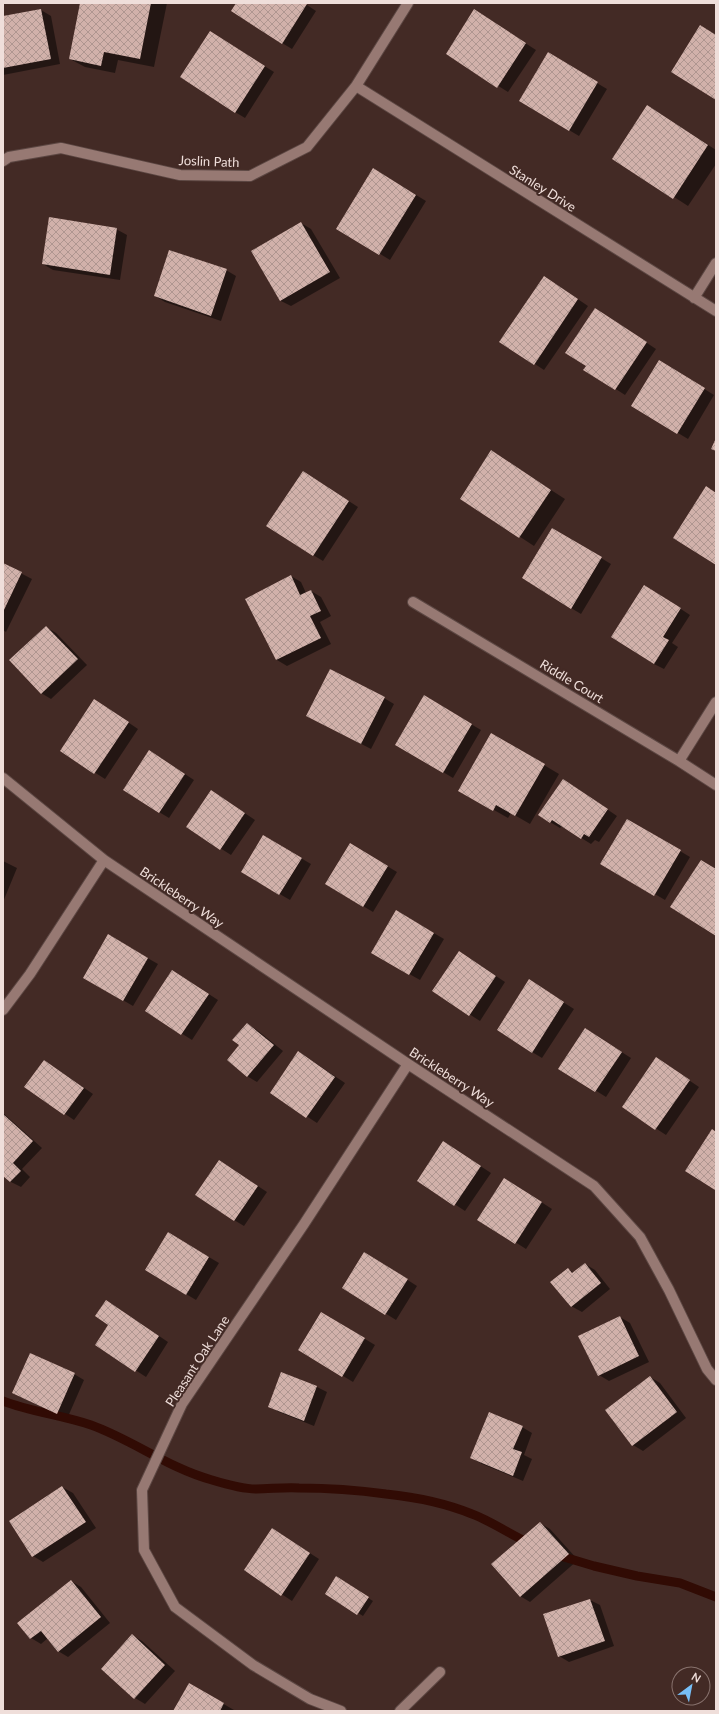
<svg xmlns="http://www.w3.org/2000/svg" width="719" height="1714" font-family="Lato,sans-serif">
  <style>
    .shadow { fill: #0007 }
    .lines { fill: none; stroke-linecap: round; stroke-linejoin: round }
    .stream { stroke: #310b04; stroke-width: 9 }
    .building { fill: url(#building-cross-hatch) }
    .minor-casing { stroke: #5c4743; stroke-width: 12 }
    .minor { stroke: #977973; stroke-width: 10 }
    .labels { text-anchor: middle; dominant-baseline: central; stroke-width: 4; stroke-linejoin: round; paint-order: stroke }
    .street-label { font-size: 13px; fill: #efdeda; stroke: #432a25 }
  </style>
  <defs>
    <pattern id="building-cross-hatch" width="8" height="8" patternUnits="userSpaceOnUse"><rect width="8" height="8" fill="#d1b1aa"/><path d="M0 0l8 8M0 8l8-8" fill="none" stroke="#af9690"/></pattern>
  </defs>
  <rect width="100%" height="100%" fill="#432a25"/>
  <!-- shadow -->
  <path class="shadow" d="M81,3H167L154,67L118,60L115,73L85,67L70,59Z
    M237,3H304L316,11L292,49L282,43Z
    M41,10L51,16L60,64L3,75V17Z
    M485,17L536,50L508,92L447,54Z
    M220,38L274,72L245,118L235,112Z
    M548,54L607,89L579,136L520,101Z
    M648,106L716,150V164L688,206L614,158Z
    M383,175L426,201L390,260L338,228Z
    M301,223L311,229L340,278L291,306L281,301Z
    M116,229L127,235L120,280L53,270L43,264Z
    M226,270L236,276L221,321L165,302L155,296Z
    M554,283L588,306L544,370L500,341Z
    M605,315L656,349L625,395L585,369Z
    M669,367L714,395L688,439L678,433Z
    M492,452L565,499L534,546L461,498Z
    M313,478L358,507L323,561L313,555Z
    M553,529L611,564L581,614L571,608Z
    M3,564L32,579L6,632L3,630Z
    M291,576L301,582L306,593L311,591L321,597L331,616L320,622L331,644L287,666L277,660L246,599Z
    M655,592L690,615L672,643L678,647L664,669L654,664Z
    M46,627L56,633L87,665L51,699L41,693Z
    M425,697L481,730L453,778L396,744Z
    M384,698L394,704L371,749L317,721Z
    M104,706L138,729L105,779L61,751Z
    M492,734L559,774L530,824L511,813L508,818L459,790Z
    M159,757L194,780L169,818L159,812Z
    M573,786L617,816L599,842L595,840L591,844L562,826L560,828L550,822Z
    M212,791L255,820L231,855L187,827Z
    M628,820L690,857L665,900L602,863Z
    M263,836L311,864L290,900L242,872Z
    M350,844L397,872L373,912L326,884Z
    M3,861L17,868L3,902Z
    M396,911L444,939L420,980L372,953Z
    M109,936L158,964L133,1006L85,978Z
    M469,958L505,982L480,1021L433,991Z
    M173,971L218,1000L192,1040L146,1011Z
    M539,987L574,1009L542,1058L532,1052Z
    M247,1024L257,1030L283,1051L257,1082L247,1076L240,1045Z
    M595,1035L631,1058L606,1097L560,1068Z
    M299,1052L345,1083L317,1123L271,1093Z
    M656,1058L699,1087L666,1135L623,1107Z
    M54,1067L93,1094L74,1120L25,1087Z
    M3,1113L42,1148L22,1169L30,1177L21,1187L11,1182L3,1174Z
    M712,1131L716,1133V1189L687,1171Z
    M444,1142L491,1173L465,1211L418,1180Z
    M219,1161L267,1192L244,1226L234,1220Z
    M515,1185L552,1209L526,1249L479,1219Z
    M168,1233L219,1263L196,1300L186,1294Z
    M375,1259L417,1286L396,1320L343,1287Z
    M585,1264L595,1270L610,1289L582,1312L571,1306L568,1269L574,1273Z
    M116,1307L168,1342L146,1377L97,1345L110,1324Z
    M322,1313L375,1345L353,1382L300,1350Z
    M620,1317L630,1323L649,1362L609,1381L599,1375Z
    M74,1374L84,1380L67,1419L13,1393Z
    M650,1377L660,1383L686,1418L643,1451L633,1445L606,1410Z
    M317,1387L327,1392L314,1426L279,1412L269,1406Z
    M522,1427L532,1433L524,1455L532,1459L523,1481L482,1464L472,1458Z
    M62,1487L73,1493L96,1528L43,1562L33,1556Z
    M540,1523L550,1529L578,1560L530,1602L520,1596Z
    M282,1535L319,1559L292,1601L245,1570Z
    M71,1581L81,1587L110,1623L68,1657L58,1651L48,1638L41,1644L31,1638Z
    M341,1581L373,1601L363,1616L326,1593Z
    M590,1600L600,1605L614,1646L569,1662L559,1656Z
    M132,1635L142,1641L175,1671L145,1704L135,1698L102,1668Z
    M189,1684L234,1710L233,1711H174Z"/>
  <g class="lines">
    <!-- stream -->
    <path class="stream" d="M3,1401C31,1412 62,1415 91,1425C133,1440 168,1468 212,1480C225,1484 242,1489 256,1489C270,1489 285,1487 299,1488C328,1488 357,1490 386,1494C415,1497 445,1503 472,1514C491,1521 511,1535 531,1544
      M554,1554L594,1566L637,1576L680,1583L716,1597"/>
  </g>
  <!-- building -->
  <path class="building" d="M80,3H151L140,59L104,52L101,66L69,59Z
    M236,3H305L307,4L282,44L231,11Z
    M41,9L51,59L3,68V16Z
    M474,9L526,43L497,88L446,54Z
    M700,25L716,35V100L671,72Z
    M210,31L265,66L235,113L180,77Z
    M548,52L598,82L569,131L519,101Z
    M647,105L708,145L673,199L612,159Z
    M373,168L416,195L379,255L336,229Z
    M49,217L117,228L110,275L42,264Z
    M301,222L330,272L280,301L251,251Z
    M169,250L227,269L211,316L154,296Z
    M544,276L578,299L534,365L499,342Z
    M595,308L647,342L615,390L583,370L586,366L565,353Z
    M659,360L705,388L677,434L631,406Z
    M716,438V451L711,449Z
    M491,450L551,490L519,538L460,499Z
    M303,471L349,501L313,556L266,526Z
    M706,486L716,493V565L673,538Z
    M552,528L602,557L571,609L522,578Z
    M3,563L22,572L3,612Z
    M291,575L300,595L311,590L321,611L310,616L321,638L276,660L245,599Z
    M644,585L681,608L663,637L669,640L654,664L611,637Z
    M46,626L78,659L41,694L9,660Z
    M330,669L385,697L361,744L306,716Z
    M424,695L472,724L443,773L395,745Z
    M94,699L129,722L94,774L60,751Z
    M491,733L545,764L515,816L496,805L493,811L458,791Z
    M149,750L185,774L159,813L123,790Z
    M563,779L608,809L589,837L584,834L581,839L552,820L550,823L538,815Z
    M211,790L245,813L220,850L186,827Z
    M627,819L681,850L654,896L600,864Z
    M263,835L302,858L279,895L241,872Z
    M350,843L388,866L363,907L325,884Z
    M701,860L716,869V936L670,907Z
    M396,910L434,933L409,975L371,953Z
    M108,934L148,958L123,1001L83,978Z
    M459,951L496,976L469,1016L432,991Z
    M172,970L209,994L181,1035L145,1011Z
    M529,979L564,1002L532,1053L497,1030Z
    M247,1023L274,1045L247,1077L227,1060L239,1045L232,1040Z
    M585,1028L622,1052L595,1092L558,1069Z
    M298,1051L335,1077L306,1118L270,1093Z
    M656,1057L690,1080L655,1130L622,1107Z
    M44,1060L84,1088L64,1115L24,1087Z
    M3,1114L33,1141L13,1163L21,1171L10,1182L3,1176Z
    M712,1129L716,1132L715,1190L685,1171Z
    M443,1141L481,1166L454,1206L417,1181Z
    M219,1160L258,1186L234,1221L195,1195Z
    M504,1178L542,1202L515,1244L477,1220Z
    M168,1232L209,1257L186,1295L145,1270Z
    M364,1252L408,1279L385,1315L342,1288Z
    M585,1263L601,1283L571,1307L550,1282L568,1268L572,1273Z
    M106,1300L159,1336L135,1372L95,1345L108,1325L95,1316Z
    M321,1312L365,1338L342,1377L298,1350Z
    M620,1316L639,1356L598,1376L578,1336Z
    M30,1353L75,1373L57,1414L12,1393Z
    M281,1372L317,1386L304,1421L268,1407Z
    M650,1376L677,1412L632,1446L605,1410Z
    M489,1412L523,1426L513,1449L522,1452L513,1476L470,1458Z
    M62,1486L86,1522L32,1557L9,1521Z
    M540,1522L569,1554L520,1597L491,1564Z
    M272,1528L310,1553L281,1596L244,1570Z
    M336,1576L369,1597L357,1615L325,1594Z
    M71,1580L101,1617L58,1652L41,1631L30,1639L17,1623Z
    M590,1599L605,1641L558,1657L543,1614Z
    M132,1634L165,1665L134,1699L101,1669Z
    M189,1683L224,1703L220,1711H173Z"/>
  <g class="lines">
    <!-- minor casing -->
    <g class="minor-casing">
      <path id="minor" d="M356,86L716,311
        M3,161L9,157L61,148L180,175L250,176L307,147L356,86L408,3
        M694,298L716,263
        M413,602L679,761L716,785
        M679,761L716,702
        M3,778L104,860L30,974L3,1010
        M104,860L408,1064L594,1186L640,1237L669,1290L707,1369L716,1380
        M341,1711L310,1699L253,1665L175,1607L144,1550L142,1490L182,1404L304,1224L408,1064
        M400,1711L440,1672"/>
    </g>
    <!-- minor -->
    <use href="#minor" class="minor"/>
  </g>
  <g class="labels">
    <!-- street labels -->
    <g class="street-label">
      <text transform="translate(209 161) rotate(2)">Joslin Path</text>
      <text transform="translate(543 188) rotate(32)">Stanley Drive</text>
      <text transform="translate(572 681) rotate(31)">Riddle Court</text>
      <text transform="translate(182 897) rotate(34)">Brickleberry Way</text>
      <text transform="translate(452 1077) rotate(33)">Brickleberry Way</text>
      <text transform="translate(197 1361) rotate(-57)">Pleasant Oak Lane</text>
    </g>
  </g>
  <!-- border -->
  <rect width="719" height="1714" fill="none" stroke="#efdeda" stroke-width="8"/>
  <!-- north arrow -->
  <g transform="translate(691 1686) rotate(32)"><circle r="19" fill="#432a25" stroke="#88726d"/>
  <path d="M0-3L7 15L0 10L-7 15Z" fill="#77bff7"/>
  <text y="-6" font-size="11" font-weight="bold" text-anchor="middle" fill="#efdeda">N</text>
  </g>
</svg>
